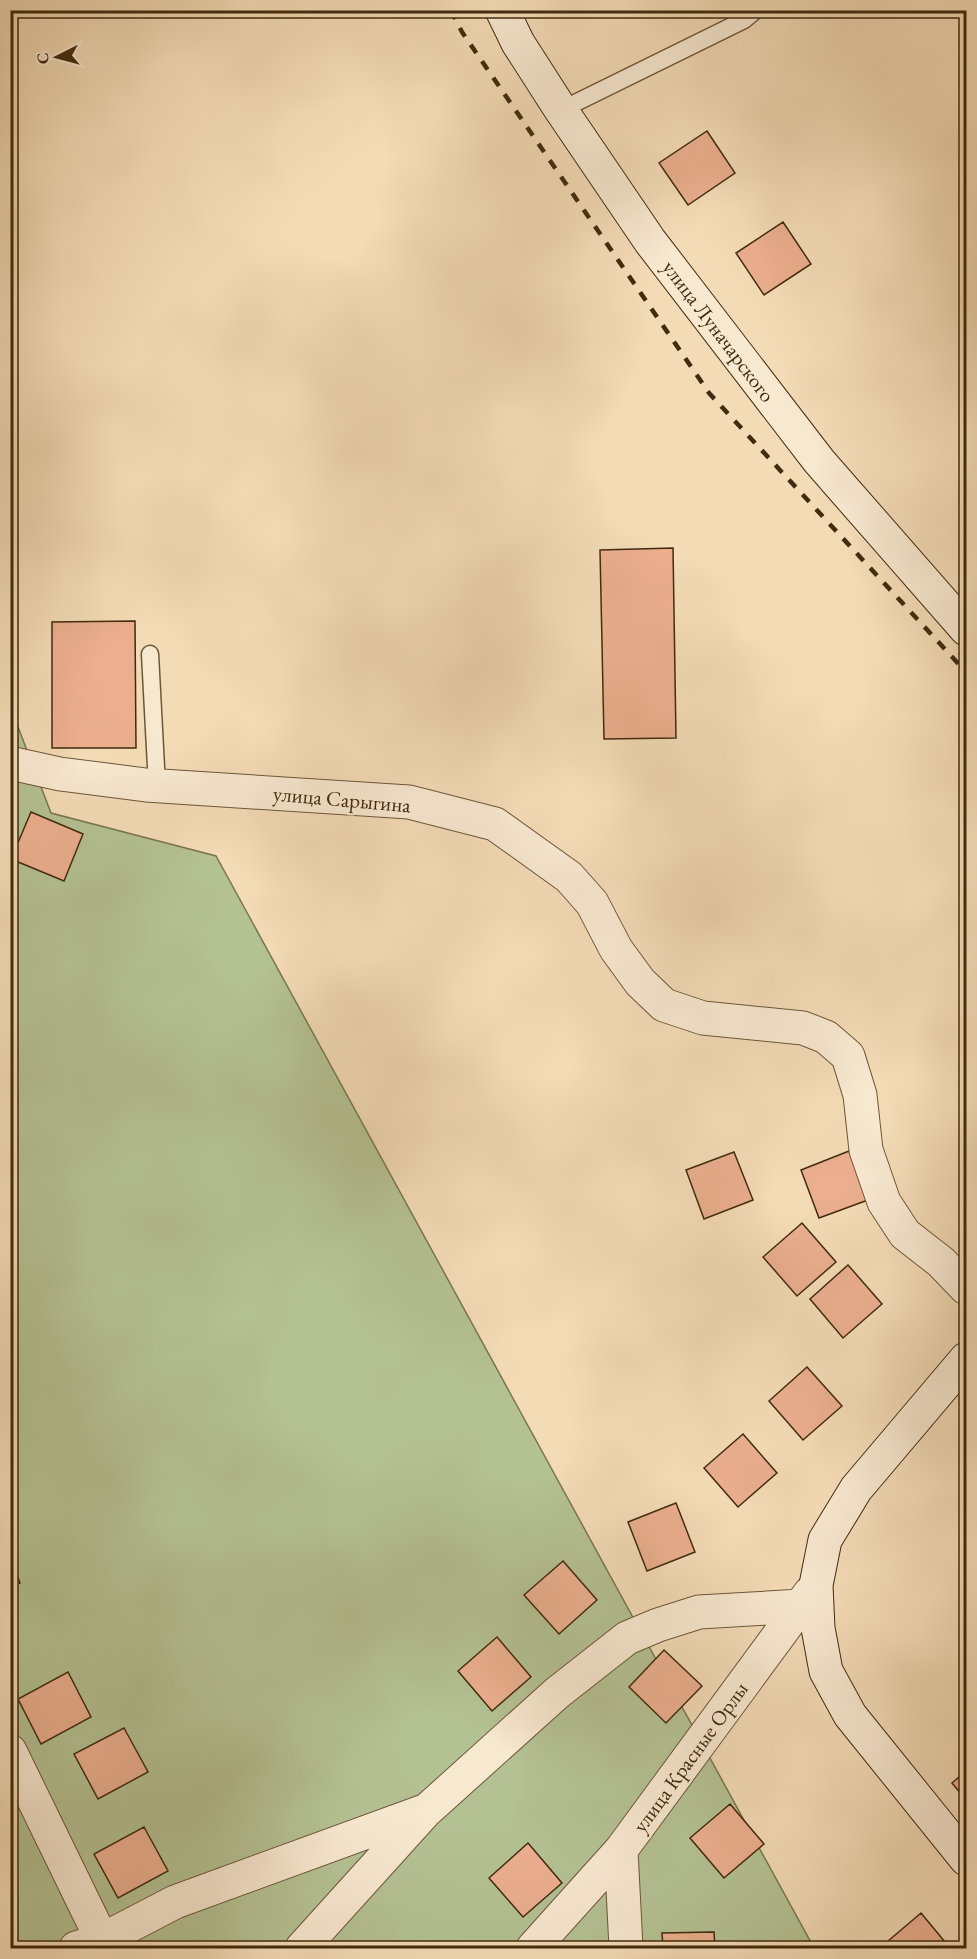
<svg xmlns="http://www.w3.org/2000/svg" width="977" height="1959" font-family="'EB Garamond',serif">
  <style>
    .green { fill: #b4c193; stroke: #7a7650; stroke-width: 1.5 }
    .building { fill: #ebaf8f; stroke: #412b0e; stroke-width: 1.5 }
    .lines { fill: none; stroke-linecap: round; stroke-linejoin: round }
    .service-casing { stroke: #6e5738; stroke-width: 19 }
    .minor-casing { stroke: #6e5738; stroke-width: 35 }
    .secondary-casing { stroke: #412b0e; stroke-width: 35 }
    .service { stroke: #f7e8d0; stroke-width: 16 }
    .minor { stroke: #f7e8d0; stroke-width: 33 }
    .secondary { stroke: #f7e8d0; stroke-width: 33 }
    .rail { stroke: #412b0e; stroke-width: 4.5; stroke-dasharray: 10 10; stroke-linecap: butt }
    .labels { text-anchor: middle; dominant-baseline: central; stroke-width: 4.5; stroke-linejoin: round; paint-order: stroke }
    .street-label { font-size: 21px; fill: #412b0e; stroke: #f7e8d0 }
  </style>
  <rect width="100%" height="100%" fill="#f3dbb6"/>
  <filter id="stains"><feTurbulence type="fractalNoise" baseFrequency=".00333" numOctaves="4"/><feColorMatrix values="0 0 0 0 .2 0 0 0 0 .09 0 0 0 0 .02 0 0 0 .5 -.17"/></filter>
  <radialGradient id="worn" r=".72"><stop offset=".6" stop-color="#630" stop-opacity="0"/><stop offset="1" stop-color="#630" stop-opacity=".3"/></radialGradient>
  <!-- green -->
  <path class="green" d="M10,706L51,813L216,856L814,1948H11Z"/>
  <!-- building -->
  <path class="building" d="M707,131L735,173L688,205L659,163Z
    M783,222L811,264L764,295L736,253Z
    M673,548L676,738L604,739L600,550Z
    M135,621L136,748H52V622Z
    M31,812L83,834L64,881L11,859Z
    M849,1151L868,1200L819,1218L801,1170Z
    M734,1152L753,1200L704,1219L686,1170Z
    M802,1223L836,1262L797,1296L763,1257Z
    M848,1265L882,1304L843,1338L810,1299Z
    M807,1367L842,1406L803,1440L769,1401Z
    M743,1434L777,1473L738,1507L704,1468Z
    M676,1503L695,1552L647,1571L628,1522Z
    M10,1556L20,1583L10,1587Z
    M563,1561L597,1600L559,1634L524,1595Z
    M497,1637L531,1677L492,1711L458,1671Z
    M664,1650L702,1686L666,1723L629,1687Z
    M68,1672L91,1717L41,1744L18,1699Z
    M124,1728L148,1772L98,1799L74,1754Z
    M966,1771V1800L952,1783Z
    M730,1804L764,1844L724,1878L690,1838Z
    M144,1827L168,1871L118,1898L94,1854Z
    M528,1843L562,1883L523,1917L489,1878Z
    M921,1913L950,1948H883L881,1947Z
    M714,1932L715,1948H663L662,1933Z"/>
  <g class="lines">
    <!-- service casing -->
    <g class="service-casing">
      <path id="service" d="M561,110L744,20L756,10
        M150,654L157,786"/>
    </g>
    <!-- minor casing -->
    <g class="minor-casing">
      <path id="minor" d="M10,763L60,774L146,785L409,802L495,824L569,877L592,903L616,949L640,982L664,1005L703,1018L803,1028L826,1037L848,1056L860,1095L866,1150L884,1202L905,1234L941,1262L966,1288
        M10,1751L102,1940
        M76,1948L102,1940L175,1902L427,1810L557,1693L627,1638L658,1625L699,1612L801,1606
        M302,1948L424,1813
        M533,1948L621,1850
        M626,1948L621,1850L810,1593"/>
    </g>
    <!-- secondary casing -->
    <g class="secondary-casing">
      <path id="secondary" d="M502,10L518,43L561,110L650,241L819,461L966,629
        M966,1359L856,1489L825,1540L816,1585L818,1628L826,1671L850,1715L966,1859"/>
    </g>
    <!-- service -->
    <use href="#service" class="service"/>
    <!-- minor -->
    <use href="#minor" class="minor"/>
    <!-- secondary -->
    <use href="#secondary" class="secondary"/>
    <!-- rail -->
    <path class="rail" d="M451,10L462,32L709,393L966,672"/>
  </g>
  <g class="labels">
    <!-- street labels -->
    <g class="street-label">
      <text transform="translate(719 331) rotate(53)">улица Луначарского</text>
      <text transform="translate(342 799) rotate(5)">улица Сарыгина</text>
      <text transform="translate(690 1757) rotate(-54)">улица Красные Орлы</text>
    </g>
  </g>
  <!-- margin -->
  <rect width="977" height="1959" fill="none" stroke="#f3dbb6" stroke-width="36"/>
  <rect x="12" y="12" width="953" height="1935" fill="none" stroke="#412b0e" stroke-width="3"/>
  <rect x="18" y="18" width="941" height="1923" fill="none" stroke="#412b0e" stroke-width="1.5"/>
  <!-- north arrow -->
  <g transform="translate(57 57) rotate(264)" stroke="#f7e8d0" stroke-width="4.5" paint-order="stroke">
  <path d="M0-4.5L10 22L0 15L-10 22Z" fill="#412b0e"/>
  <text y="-9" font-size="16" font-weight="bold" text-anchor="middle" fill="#412b0e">С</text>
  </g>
  <rect width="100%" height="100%" filter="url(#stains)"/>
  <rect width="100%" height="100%" fill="url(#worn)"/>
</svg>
